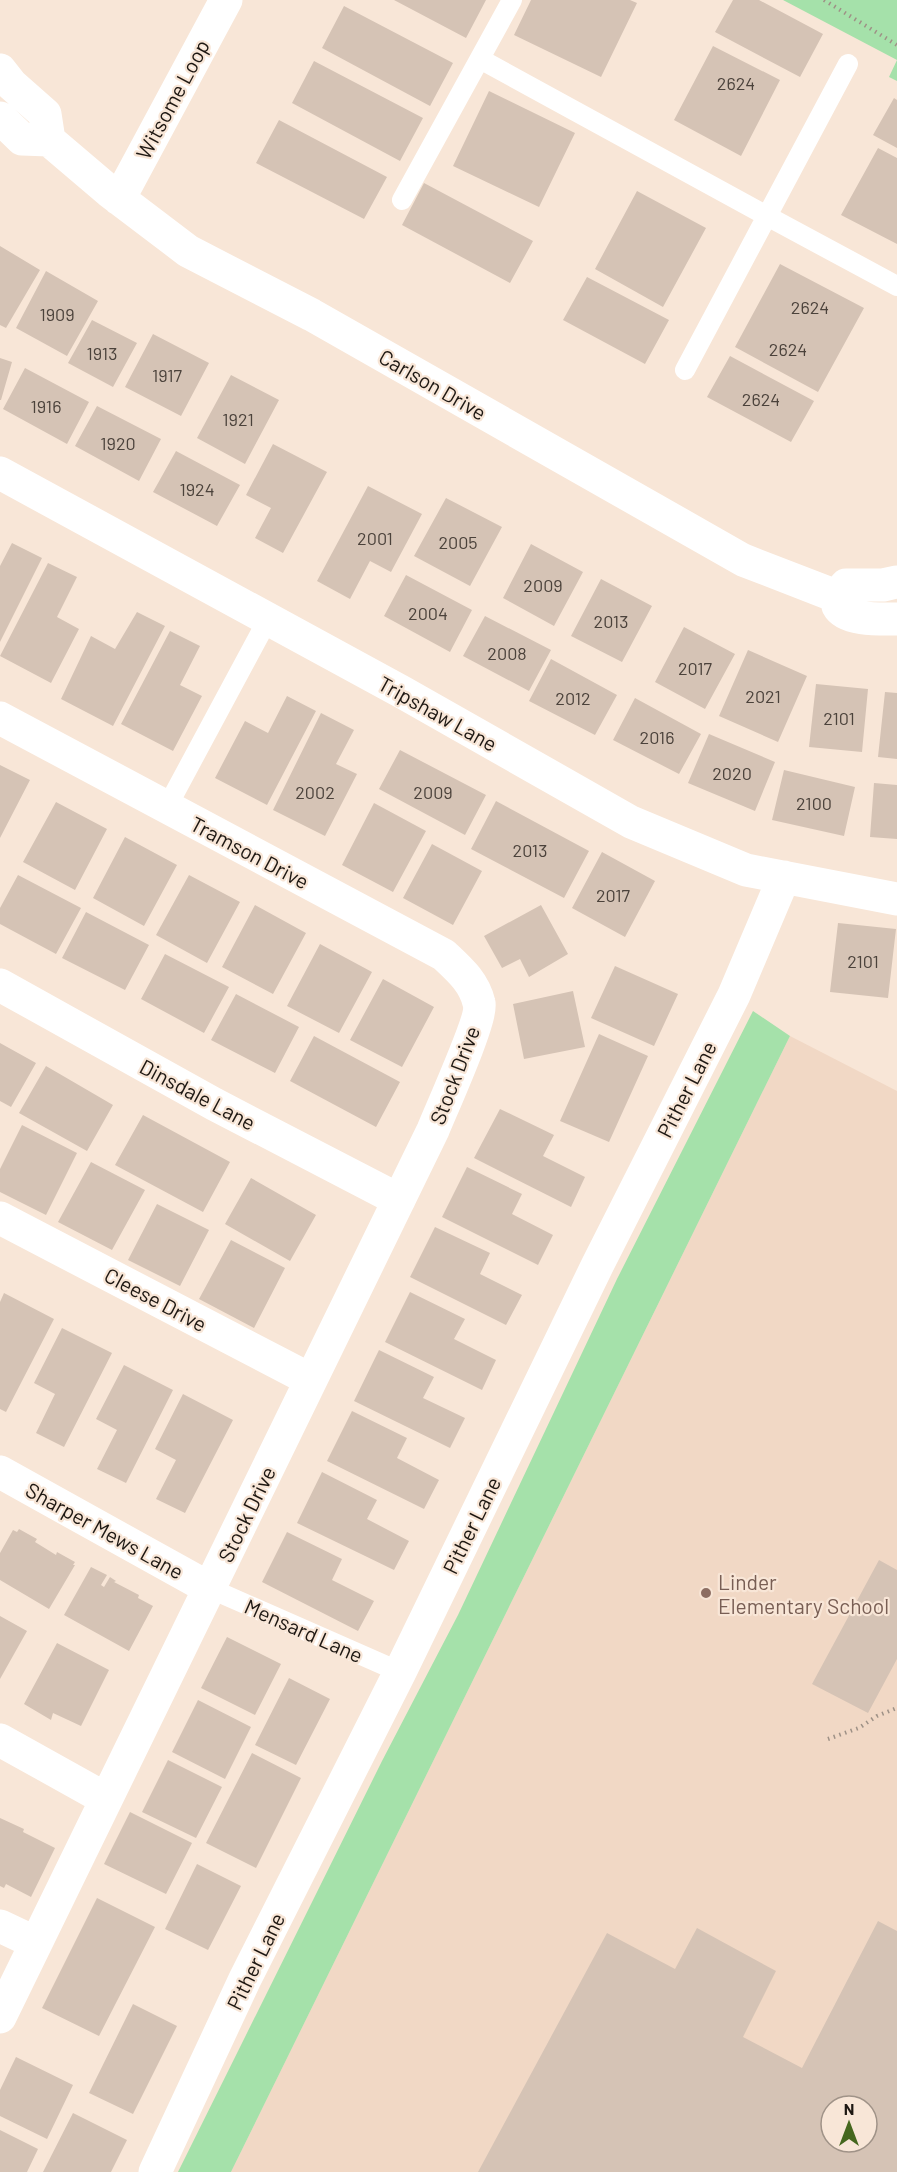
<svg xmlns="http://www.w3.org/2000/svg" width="897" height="2172" font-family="Barlow,sans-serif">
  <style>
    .built { fill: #f1d8c5; fill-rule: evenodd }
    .green { fill: #a5e1aa }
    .building { fill: #d5c3b5; fill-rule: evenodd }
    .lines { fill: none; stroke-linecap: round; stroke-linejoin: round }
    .path { stroke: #9e9186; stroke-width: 4; stroke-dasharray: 1.5 4.5; stroke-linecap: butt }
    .lane { stroke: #fff; stroke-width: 20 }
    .street { stroke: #fff; stroke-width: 33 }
    .education-dot { fill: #8d6e63; stroke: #f8e6d7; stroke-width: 2 }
    .labels { text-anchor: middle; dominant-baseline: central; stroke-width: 4.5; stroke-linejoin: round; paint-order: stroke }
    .number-label { font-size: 18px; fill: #4b423b }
    .street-label { font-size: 21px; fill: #1d1712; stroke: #f8e6d7 }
    .education-label { font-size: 21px; fill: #785e54; stroke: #f8e6d7; text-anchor: start }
  </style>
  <rect width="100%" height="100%" fill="#f8e6d7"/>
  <!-- built -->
  <path class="built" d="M790,1036L897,1091V2172H231ZM831,2106H867V2142H831Z"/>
  <!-- green -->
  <path class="green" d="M783,0H897V81L889,77L897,60Z
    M753,1011L790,1036L231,2172H178L382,1761L458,1615L617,1279Z"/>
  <!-- building -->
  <path class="building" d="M394,0H486L466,38Z
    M531,0H630L637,3L601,77L514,35Z
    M733,0H759L823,34L800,77L715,32Z
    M344,6L453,63L430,106L322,48Z
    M713,46L780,80L741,156L674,120Z
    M314,61L423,118L400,161L292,103Z
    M489,91L575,133L539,207L453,166Z
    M894,98L897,100V148L873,135Z
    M279,120L387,177L364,219L256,163Z
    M878,148L897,158V244L841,215Z
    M424,183L533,241L510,283L402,225Z
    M637,191L706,228L663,307L595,269Z
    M0,246L40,270L6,328L0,325Z
    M780,264L864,308L818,392L735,347Z
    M46,271L98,301L67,356L16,328Z
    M587,277L669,320L645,364L563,320Z
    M92,320L137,343L113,387L68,363Z
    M153,334L209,363L181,416L125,387Z
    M730,356L814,401L791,442L707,397Z
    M0,358L12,362L1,400H0Z
    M25,368L89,402L67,444L3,409Z
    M231,375L279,400L245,464L197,438Z
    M97,406L161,439L139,481L75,446Z
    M273,444L327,472L283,553L255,538L271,508L246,495Z
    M176,451L240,485L217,526L153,492Z
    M368,486L422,514L391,572L370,561L350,599L317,581Z
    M446,498L502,527L470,586L414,556Z
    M12,543L42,558L0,642V566Z
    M531,544L583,572L554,626L503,598Z
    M48,563L77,577L57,617L79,629L51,683L0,656Z
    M406,575L472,610L450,652L384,616Z
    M601,579L652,606L622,662L571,636Z
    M137,612L165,626L113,726L61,699L91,636L115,649Z
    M485,616L551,650L529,691L463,656Z
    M684,627L735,654L705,709L655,682Z
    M170,631L200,646L180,685L202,696L173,751L121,724Z
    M748,650L807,676L778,742L719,716Z
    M551,659L617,695L595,735L529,701Z
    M816,684L868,689L862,752L809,747Z
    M885,692L897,693V759L878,757Z
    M287,696L316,711L267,805L215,778L245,721L268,733Z
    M635,698L701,734L679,774L613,740Z
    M321,713L354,730L336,764L357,774L325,836L273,810Z
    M709,734L775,762L755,811L688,783Z
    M400,750L486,795L465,835L379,789Z
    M0,765L30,780L0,838Z
    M784,770L855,787L844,836L772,820Z
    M874,783L897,785V839L870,837Z
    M496,801L589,851L564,898L471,849Z
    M56,802L107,829L75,890L23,862Z
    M374,803L426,831L393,892L342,865Z
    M125,837L177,865L144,926L93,898Z
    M432,844L482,871L453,925L403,898Z
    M602,852L655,881L625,937L572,908Z
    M18,875L81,908L56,954L0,924V908Z
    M189,875L240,902L207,963L156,935Z
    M255,905L306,933L273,994L222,967Z
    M541,905L568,954L529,977L520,959L502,968L484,936Z
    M86,912L149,945L125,990L62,958Z
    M838,923L896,929L888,998L830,992Z
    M320,944L372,972L339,1033L287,1006Z
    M165,954L229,987L204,1033L141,999Z
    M615,966L678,994L654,1046L591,1018Z
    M383,979L434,1007L402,1067L350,1040Z
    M573,991L585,1047L524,1059L513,1004Z
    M236,994L299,1027L275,1073L211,1040Z
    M599,1034L648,1056L609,1142L560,1121Z
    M314,1036L400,1082L376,1127L290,1081Z
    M0,1043L36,1063L11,1107L0,1101Z
    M46,1066L113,1105L87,1151L19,1113Z
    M500,1109L554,1135L543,1156L585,1177L571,1207L474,1158Z
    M143,1115L230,1162L203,1212L115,1165Z
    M22,1125L77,1153L46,1215L0,1192V1169Z
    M91,1162L145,1190L112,1250L58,1222Z
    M467,1167L522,1194L512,1214L553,1235L538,1265L442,1217Z
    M251,1178L316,1215L290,1261L225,1224Z
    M157,1204L209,1230L180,1286L128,1260Z
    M435,1227L490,1253L480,1274L522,1295L506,1325L410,1277Z
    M231,1240L285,1268L254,1328L199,1299Z
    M410,1292L465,1319L454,1339L496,1360L482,1390L385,1342Z
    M4,1293L54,1319L6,1412L0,1409V1302Z
    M62,1328L112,1353L64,1447L36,1433L55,1394L34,1383Z
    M379,1350L434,1377L423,1398L465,1418L450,1448L354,1401Z
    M124,1365L173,1390L126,1483L97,1469L117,1430L96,1419Z
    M183,1394L233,1420L185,1513L156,1499L176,1460L155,1449Z
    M352,1411L407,1438L397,1458L439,1480L424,1509L327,1461Z
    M322,1472L377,1500L367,1519L409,1541L394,1570L297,1523Z
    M19,1529L37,1539L35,1542L56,1555L57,1552L75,1562L73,1565H75L49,1609L0,1580V1553L13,1530L17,1532Z
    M287,1532L342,1559L332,1580L374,1601L358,1631L262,1582Z
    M879,1560L897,1570V1659L868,1713L812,1684Z
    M91,1567L107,1575L101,1585L104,1587L110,1577L116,1581L114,1582L139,1595L138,1598L153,1606L129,1651L64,1615Z
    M0,1616L27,1631L0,1679Z
    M227,1637L281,1664L255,1715L201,1688Z
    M57,1643L109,1670L81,1726L53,1713L51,1720L24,1704Z
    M289,1678L330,1699L296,1765L255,1745Z
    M198,1700L251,1727L225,1779L172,1752Z
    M252,1753L301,1778L256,1868L206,1843Z
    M168,1760L222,1787L196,1838L142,1812Z
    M130,1812L192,1843L166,1894L104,1864Z
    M0,1818L24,1829L23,1832L55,1848L31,1897L6,1884L4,1888L0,1886Z
    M197,1864L241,1886L208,1950L165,1929Z
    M97,1898L155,1927L99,2036L42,2008Z
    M878,1921L897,1931V2172H478L607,1933L675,1969L697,1928L776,1971L743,2037L802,2068ZM831,2106H867V2142H831Z
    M133,2004L177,2026L133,2114L89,2093Z
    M16,2057L73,2085L47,2139L0,2116V2090Z
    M73,2113L127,2140L111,2172H43Z
    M0,2130L38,2149L27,2172H0Z"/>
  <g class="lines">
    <!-- path -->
    <path class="path" d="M824,0L897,45
      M828,1739L859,1728L877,1716L897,1708"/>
    <!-- lane -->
    <path class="lane" d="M480,59L767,216L685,370
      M848,64L767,216L897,286
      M402,200L512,0
      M167,807L268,619
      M209,1588L400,1672"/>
    <!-- street -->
    <path class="street" d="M0,70L11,84L45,114L49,140L109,191L188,251L312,315L743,560L836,596
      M0,118L22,139L49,140
      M119,199L226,0
      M0,473L402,692L631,822L746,870L897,899
      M836,596C837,599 837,603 838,606C846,621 882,619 897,619
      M836,596L846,585H883L897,582
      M0,718L444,955C460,970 474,982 479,1003C483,1018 441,1110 433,1130L0,2017
      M0,985L214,1104L399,1200
      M0,1218L311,1380
      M0,1472L209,1588
      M0,1740L106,1799
      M0,1926L36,1943
      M155,2172L245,1979L400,1672L597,1266L734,995L784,877"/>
  </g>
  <!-- markers -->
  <circle class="education-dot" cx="706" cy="1593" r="6"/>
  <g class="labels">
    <!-- number labels -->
    <g class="number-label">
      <text x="736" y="83">2624</text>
      <text x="810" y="307">2624</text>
      <text x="57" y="314">1909</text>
      <text x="788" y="349">2624</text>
      <text x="102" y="353">1913</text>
      <text x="167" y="375">1917</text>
      <text x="761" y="399">2624</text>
      <text x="46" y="406">1916</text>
      <text x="238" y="419">1921</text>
      <text x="118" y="443">1920</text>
      <text x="197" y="489">1924</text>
      <text x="375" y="538">2001</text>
      <text x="458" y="542">2005</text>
      <text x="543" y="585">2009</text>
      <text x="428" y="613">2004</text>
      <text x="611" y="621">2013</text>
      <text x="507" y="653">2008</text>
      <text x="695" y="668">2017</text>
      <text x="763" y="696">2021</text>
      <text x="573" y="698">2012</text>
      <text x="839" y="718">2101</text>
      <text x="657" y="737">2016</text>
      <text x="732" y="773">2020</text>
      <text x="315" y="792">2002</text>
      <text x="433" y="792">2009</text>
      <text x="814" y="803">2100</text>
      <text x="530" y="850">2013</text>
      <text x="613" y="895">2017</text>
      <text x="863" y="961">2101</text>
    </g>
    <!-- street labels -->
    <g class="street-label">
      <text transform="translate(172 99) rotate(-62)">Witsome Loop</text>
      <text transform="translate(433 384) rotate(30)">Carlson Drive</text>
      <text transform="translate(438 713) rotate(29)">Tripshaw Lane</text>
      <text transform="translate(250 852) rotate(28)">Tramson Drive</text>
      <text transform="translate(454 1075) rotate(-69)">Stock Drive</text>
      <text transform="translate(686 1089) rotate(-63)">Pither Lane</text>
      <text transform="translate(198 1094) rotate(28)">Dinsdale Lane</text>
      <text transform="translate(156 1299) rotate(28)">Cleese Drive</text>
      <text transform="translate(246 1514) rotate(-64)">Stock Drive</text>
      <text transform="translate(471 1525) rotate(-64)">Pither Lane</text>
      <text transform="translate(105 1530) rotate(29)">Sharper Mews Lane</text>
      <text transform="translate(304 1630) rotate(24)">Mensard Lane</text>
      <text transform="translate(255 1961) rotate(-64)">Pither Lane</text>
    </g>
    <!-- education labels -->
    <g class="education-label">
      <text x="718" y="1581">Linder<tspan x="718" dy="24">Elementary School</tspan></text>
    </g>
  </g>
  <!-- north arrow -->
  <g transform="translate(849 2124)"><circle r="28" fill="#f8e6d7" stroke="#a09388" stroke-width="1.5"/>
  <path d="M0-4.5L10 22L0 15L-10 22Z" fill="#45671e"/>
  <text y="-9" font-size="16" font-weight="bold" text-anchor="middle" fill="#1d1712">N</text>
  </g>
</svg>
